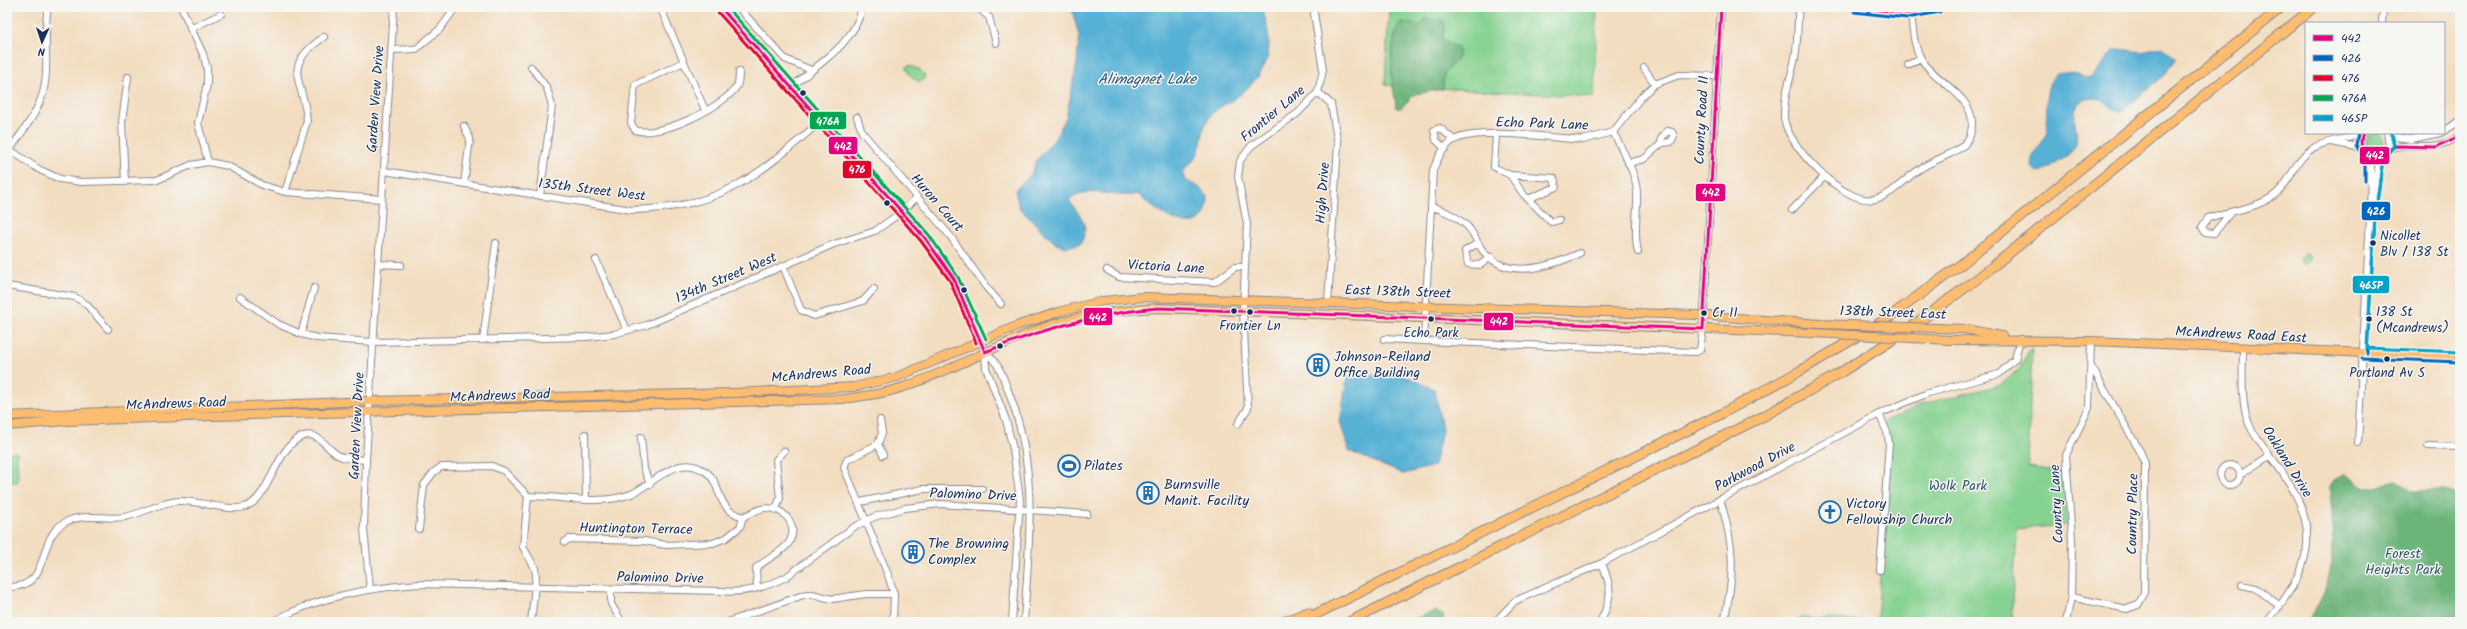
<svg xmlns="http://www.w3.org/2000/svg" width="2467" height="629" font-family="Kalam,sans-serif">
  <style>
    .green { fill: #86d290; stroke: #508077 }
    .forest { fill: #6cb47a; stroke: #44726c }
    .water { fill: #57b1d5; stroke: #39709a }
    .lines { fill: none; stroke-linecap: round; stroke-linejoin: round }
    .minor-casing { stroke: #87868f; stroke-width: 8 }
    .major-casing { stroke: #87868f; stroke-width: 10 }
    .highway-casing { stroke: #87868f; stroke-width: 11 }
    .minor { stroke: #fff; stroke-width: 6 }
    .major { stroke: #fcbd6f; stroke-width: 8 }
    .highway { stroke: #fcbd6f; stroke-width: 9 }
    .major-bridge-casing { stroke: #87868f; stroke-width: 10; stroke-linecap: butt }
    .major-bridge { stroke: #fcbd6f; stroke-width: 8 }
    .bus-1-casing { stroke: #f6f6f2; stroke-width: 6 }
    .bus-2-casing { stroke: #f6f6f2; stroke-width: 6 }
    .bus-3-casing { stroke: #f6f6f2; stroke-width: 6 }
    .bus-4-casing { stroke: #f6f6f2; stroke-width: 6 }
    .bus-5-casing { stroke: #f6f6f2; stroke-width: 6 }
    .bus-1 { stroke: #e5007d; stroke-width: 3 }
    .bus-2 { stroke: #0065bd; stroke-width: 3 }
    .bus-3 { stroke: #e4002b; stroke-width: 3 }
    .bus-4 { stroke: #00a651; stroke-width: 3 }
    .bus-5 { stroke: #01a3c8; stroke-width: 3 }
    .bus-dot { fill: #1b2f5e; stroke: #f6f6f2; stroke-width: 1.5 }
    .labels { text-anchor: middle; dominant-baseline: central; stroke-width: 3; stroke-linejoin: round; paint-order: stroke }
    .bus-label { font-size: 13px; fill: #1b2f5e; stroke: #f6f6f2; text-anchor: start }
    .street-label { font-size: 14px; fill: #1b2f5e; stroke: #f6f6f2 }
    .poi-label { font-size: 14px; fill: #1b2f5e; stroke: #f6f6f2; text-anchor: start }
    .park-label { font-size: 14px; fill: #36586a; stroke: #f6f6f2 }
    .water-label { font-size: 15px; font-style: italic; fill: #2d5682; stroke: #f6f6f2 }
    .line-badge { stroke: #f6f6f2; stroke-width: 1.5 }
    .badge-label { font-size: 11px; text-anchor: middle; font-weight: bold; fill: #fff }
  </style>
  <rect width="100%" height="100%" fill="#f6f6f2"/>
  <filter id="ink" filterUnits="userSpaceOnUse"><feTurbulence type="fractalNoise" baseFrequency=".025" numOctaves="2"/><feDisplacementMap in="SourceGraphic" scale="8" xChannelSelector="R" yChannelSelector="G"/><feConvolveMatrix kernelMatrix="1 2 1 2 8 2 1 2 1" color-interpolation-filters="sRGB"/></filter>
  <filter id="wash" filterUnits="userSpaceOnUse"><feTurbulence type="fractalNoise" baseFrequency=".012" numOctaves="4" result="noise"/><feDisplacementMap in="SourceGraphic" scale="16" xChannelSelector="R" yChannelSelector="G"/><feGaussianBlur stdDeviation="0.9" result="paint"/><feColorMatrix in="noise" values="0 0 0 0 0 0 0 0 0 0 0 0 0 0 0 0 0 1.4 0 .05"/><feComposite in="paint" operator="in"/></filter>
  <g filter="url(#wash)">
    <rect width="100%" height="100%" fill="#f3ddc0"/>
    <!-- green -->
    <path class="green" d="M1389,7H1597L1594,97L1385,85Z
      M909,65L920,70L925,75L923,80L918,82L909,74L906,68Z
      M2366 142a9 9 0 1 1 18 0a9 9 0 1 1-18 0Z
      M2300 259a5 5 0 1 1 10 0a5 5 0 1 1-10 0Z
      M2030,349H2032L2028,467L2064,472L2068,525L2017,529L2012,622H1799V618L1877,621L1889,443L1883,422L1923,404L2000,385L2019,370Z
      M7,452H17L18,482H7Z"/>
    <!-- forest -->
    <path class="forest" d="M1426,18L1443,21L1445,28L1442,38L1458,48C1461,62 1451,62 1445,73C1443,77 1443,84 1443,89L1415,94L1400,109L1397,108C1391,86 1387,41 1401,22L1422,25Z
      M2343,474C2354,476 2360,487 2372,488C2380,489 2388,482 2396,481L2412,491L2446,490L2460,495V622H2305C2341,583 2333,535 2330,486L2334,480Z
      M1435,611L1444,616L1442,622H1407Z"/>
    <!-- water -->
    <path class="water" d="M1071,7H1262C1274,46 1273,69 1238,96C1229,103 1215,108 1209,118C1201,130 1203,144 1197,155C1191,166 1180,167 1185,180L1200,188L1208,196C1208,248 1156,213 1138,194C1118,200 1086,183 1069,200C1079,215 1092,226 1080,244L1066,247L1056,244L1019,208L1015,190L1031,175L1036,161L1054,140L1066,118L1077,63L1079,36Z
      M2162,47L2177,59L2165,75L2121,111C2111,112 2105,97 2092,98C2062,100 2082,135 2075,146C2069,158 2050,167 2039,173C2018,163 2046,143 2048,131C2047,113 2040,71 2067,72C2076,73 2083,80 2091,78L2113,51L2120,49L2143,52Z
      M1397,372L1435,390L1442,430L1434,466L1403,474L1349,451L1340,422L1347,378Z"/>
  </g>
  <g filter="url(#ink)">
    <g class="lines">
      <!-- minor casing -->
      <g class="minor-casing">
        <path id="minor" d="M181,7L203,54L207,68V84L198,123L208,162
          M660,7L705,110
          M720,7L925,238L954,279L971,316L985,352L986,368L1006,420L1013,449L1020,500L1012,622
          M738,7L785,59L811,70
          M977,7L989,17L996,43
          M1799,7C1797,24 1798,42 1795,58C1791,78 1783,97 1784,118C1787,146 1845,206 1875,199C1893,195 1905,178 1920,169C1934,159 1952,156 1965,144C1969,139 1972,131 1972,124C1973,96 1936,82 1922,60C1913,46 1913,29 1911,13
          M1855,7C1883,12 1911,17 1939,7
          M2382,23L2383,7
          M190,29L221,14
          M392,50L416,49L440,29L456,7
          M684,62L635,85L631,123L635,130C658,139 724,107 737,86C739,82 739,76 739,71
          M1908,65L1920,58
          M531,67L547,88L552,106L540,196
          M1644,68L1655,84
          M1717,76L1679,75L1655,84L1643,95L1613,132L1583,140C1551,138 1480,127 1454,140C1443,146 1437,160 1433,170L1424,341L1696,352L1700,350L1703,329L1721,7
          M791,87C817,65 856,43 862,7
          M1318,92L1331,104L1338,144L1328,303
          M857,117L862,132L951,237L986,287L1001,304
          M2444,131L2460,121
          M1613,132C1622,150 1636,172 1637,193C1638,213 1633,232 1638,252
          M2363,133C2353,152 2379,164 2389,145L2387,133
          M1496,135L1494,167L1510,175L1554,178L1556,187L1528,199
          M2389,136L2411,139L2440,133
          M2331,142L2362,148
          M1445,149L1436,140L1434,130L1440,128L1454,140
          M10,150L40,170L60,179L81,182L157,180L191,165L208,162L228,166L262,185L285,192L382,199
          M2387,150C2413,138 2429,156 2460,136
          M7,154C19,135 35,118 42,96C51,68 42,36 48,7
          M1628,163L1644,159L1662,143L1671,142L1674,136L1672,132L1667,131L1661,139L1662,143
          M384,171L632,210C721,208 757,177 821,121
          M1510,175L1524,195L1551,222L1559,220
          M125,182L122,122L128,77
          M464,184L470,139L464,126
          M285,192L307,121C304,79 279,68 324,37
          M2373,200L2380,155
          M1431,207C1443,209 1457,217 1466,225C1473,231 1477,243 1483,251C1507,281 1552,266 1580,253
          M1792,210L1825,176
          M2231,212L2214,233L2205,232L2202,227L2208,218C2230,210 2259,209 2277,193C2292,180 2295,159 2313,148C2329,139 2346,140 2362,134
          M1478,243L1465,251L1468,264L1480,265L1491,257
          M596,260L627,330
          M378,264L401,265
          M783,266L801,310L814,316L863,301L874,289
          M1107,270L1119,277L1215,282L1235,267H1245
          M7,286L75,297L86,304L108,329
          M240,297L278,324L301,334L317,338L373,342L587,337L614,334L647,325L834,244L875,231L903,211L916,198
          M301,334L314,288
          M1384,339L1424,341
          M483,340L496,243
          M2243,348C2243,372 2240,401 2249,424C2257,442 2271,456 2282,472C2324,532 2310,569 2267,622
          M985,352C999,362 1003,377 1009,393C1039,470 1029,542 1024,622
          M1879,414L1887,432L1889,443L1880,570
          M880,420L882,433L878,444L883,455
          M1238,424L1248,408L1243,311L1247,224L1238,177L1240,161L1251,146L1298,113L1318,92L1323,70L1313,7
          M585,434L586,499
          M641,437L644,469L650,484
          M2358,443L2370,217L2371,165L2368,154
          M878,444L847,460L844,467L888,575L894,594L893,622
          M2428,446L2460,447
          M2220 475a10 10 0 1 1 20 0a10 10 0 1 1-20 0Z
          M2240,475L2269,456
          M528,496C561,496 600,506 631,494C653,485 675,455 701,469C719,477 716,496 727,508C731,513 738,515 743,517C750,514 759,508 766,508C784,508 798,524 790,541C786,550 765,560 756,568L757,588
          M528,496L523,547L535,568L536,576L531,622
          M1720,499C1735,548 1735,572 1724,622
          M860,502L923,489H982
          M776,509L780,498L776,460L784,451
          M419,529L424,485L434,472L441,467L492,466L504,471L528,496
          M565,542L569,539L644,541L666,545L713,543L726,538L740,527L743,517
          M2242,585L2256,588L2280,606
          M7,587C53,589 35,539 64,523C84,512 103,520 124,517C143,514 159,502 179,501C199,500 227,512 245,507C270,499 275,449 301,437C320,429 327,452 342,457C349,459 359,459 366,460
          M370,589L364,529L366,460L394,7
          M611,589V604L622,622
          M2071,597L2127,609L2138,605L2144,594L2145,464L2141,453L2091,366
          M272,622C316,597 368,588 418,584L722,591C744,594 766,587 786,577L854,527L874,517L905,508L941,504L1087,514
          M728,622L806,594H812L832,599L866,594H894
          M1495,622L1515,601L1602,563L1879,414L1928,393L1999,374L2015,359L2020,339
          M1600,622C1613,597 1612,589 1602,563
          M2066,622L2071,597L2072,540L2066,455L2089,408L2091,341"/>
      </g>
      <!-- major casing -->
      <g class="major-casing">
        <path id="major" d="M1965,329L2002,336
          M1951,340L2091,341L2460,357
          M7,416L370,401L733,393L854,387L897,377L1019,325L1062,311L1103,301L1143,297L1696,315L1820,324
          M7,426L66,421L213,416L844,399C866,396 888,393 909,385C952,370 993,347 1037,330C1076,315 1117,310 1158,308L1813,333"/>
      </g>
      <!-- highway casing -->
      <g class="highway-casing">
        <path id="highway" d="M1283,622L1308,612
          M1300,622L1721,414L1800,371L1888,318L1963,263L2282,7
          M1349,622L1764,416L1835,376L1902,334L1981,276L2314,7"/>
      </g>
      <!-- minor -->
      <use href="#minor" class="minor"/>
      <!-- major -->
      <use href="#major" class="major"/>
      <!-- highway -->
      <use href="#highway" class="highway"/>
      <!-- major-bridge casing -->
      <g class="major-bridge-casing">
        <path id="major-bridge" d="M1820,324L1965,329
          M1813,333L1951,340"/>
      </g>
      <!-- major-bridge -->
      <use href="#major-bridge" class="major-bridge"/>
      <!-- bus-1 casing -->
      <g class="bus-1-casing">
        <path id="bus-1" d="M720,7L925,238L954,279L985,352C1042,329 1097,313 1158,308L1703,329L1721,7
          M1855,7L1908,13L1939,7
          M2363,133C2358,146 2363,153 2376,156L2396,146L2436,147L2460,136"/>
      </g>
      <!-- bus-2 casing -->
      <g class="bus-2-casing">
        <path id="bus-2" d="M1854,12L1907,18L1940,12
          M2358,133L2356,145L2365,161V181
          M2367,353L2375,217L2382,166L2384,158L2394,146L2392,133
          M2362,358L2460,362"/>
      </g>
      <!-- bus-3 casing -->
      <g class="bus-3-casing">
        <path id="bus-3" d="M716,10L921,241L950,281L976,343"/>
      </g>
      <!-- bus-4 casing -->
      <g class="bus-4-casing">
        <path id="bus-4" d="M727,7L929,235L958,277L986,339"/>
      </g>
      <!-- bus-5 casing -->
      <g class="bus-5-casing">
        <path id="bus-5" d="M2392,133L2394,146L2384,158L2382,166L2375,217L2367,348L2460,352"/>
      </g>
      <!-- bus-1 -->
      <use href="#bus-1" class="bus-1"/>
      <!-- bus-2 -->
      <use href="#bus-2" class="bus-2"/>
      <!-- bus-3 -->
      <use href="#bus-3" class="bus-3"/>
      <!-- bus-4 -->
      <use href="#bus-4" class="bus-4"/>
      <!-- bus-5 -->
      <use href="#bus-5" class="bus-5"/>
    </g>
  </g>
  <!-- icons -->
  <defs>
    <g id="building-ring" transform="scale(1.15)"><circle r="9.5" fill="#f6f6f2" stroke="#1f6fb2" stroke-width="1.5"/><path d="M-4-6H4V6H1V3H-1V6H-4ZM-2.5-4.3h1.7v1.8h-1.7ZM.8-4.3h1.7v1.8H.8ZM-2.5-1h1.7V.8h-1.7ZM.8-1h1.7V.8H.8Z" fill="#1f6fb2"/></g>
    <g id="stadium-ring" transform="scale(1.15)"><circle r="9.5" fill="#f6f6f2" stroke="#1f6fb2" stroke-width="1.5"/><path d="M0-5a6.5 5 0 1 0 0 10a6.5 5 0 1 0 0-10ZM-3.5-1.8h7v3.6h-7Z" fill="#1f6fb2"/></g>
    <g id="church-ring" transform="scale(1.15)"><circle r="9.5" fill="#f6f6f2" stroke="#1f6fb2" stroke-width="1.5"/><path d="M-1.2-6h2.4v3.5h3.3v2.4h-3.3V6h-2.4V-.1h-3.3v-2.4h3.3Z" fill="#1f6fb2"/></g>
  </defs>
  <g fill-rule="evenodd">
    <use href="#building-ring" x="1318" y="365"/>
    <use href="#stadium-ring" x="1069" y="466"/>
    <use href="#building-ring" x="1148" y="493"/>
    <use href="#church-ring" x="1830" y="512"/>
    <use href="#building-ring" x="913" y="552"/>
  </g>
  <!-- markers -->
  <g class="bus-dot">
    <circle cx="803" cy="93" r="3.5"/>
    <circle cx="887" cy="203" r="3.5"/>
    <circle cx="2373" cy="243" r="3.5"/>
    <circle cx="964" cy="290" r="3.5"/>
    <circle cx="1234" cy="311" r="3.5"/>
    <circle cx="1250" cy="312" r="3.5"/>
    <circle cx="1704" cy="313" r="3.5"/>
    <circle cx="1431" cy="319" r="3.5"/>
    <circle cx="2369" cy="319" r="3.5"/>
    <circle cx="1000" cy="346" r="3.5"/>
    <circle cx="2387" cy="359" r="3.5"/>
  </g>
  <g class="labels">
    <!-- bus labels -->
    <g class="bus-label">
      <text x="2380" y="236">Nicollet<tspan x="2380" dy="16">Blv / 138 St</tspan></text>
      <text x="2376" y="312">138 St<tspan x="2376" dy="16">(Mcandrews)</tspan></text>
      <text x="1712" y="313">Cr 11</text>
      <text x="1250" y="326" text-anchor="middle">Frontier Ln</text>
      <text x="1431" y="333" text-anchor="middle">Echo Park</text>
      <text x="2387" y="373" text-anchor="middle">Portland Av S</text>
    </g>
    <!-- street labels -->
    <g class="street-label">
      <text transform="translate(376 99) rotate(-86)">Garden View Drive</text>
      <text transform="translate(1273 114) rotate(-40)">Frontier Lane</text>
      <text transform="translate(1702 120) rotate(-87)">County Road 11</text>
      <text transform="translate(1542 124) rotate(2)">Echo Park Lane</text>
      <text transform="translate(592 190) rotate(7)">135th Street West</text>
      <text transform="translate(1323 193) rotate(-86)">High Drive</text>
      <text transform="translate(937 203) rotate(49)">Huron Court</text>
      <text transform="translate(1166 267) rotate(3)">Victoria Lane</text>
      <text transform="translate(726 278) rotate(-23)">134th Street West</text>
      <text transform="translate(1398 292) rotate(2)">East 138th Street</text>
      <text transform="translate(1893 313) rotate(2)">138th Street East</text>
      <text transform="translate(2241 335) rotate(3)">McAndrews Road East</text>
      <text transform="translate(821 374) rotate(-5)">McAndrews Road</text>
      <text transform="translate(500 396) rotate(-2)">McAndrews Road</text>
      <text transform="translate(176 404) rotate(-2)">McAndrews Road</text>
      <text transform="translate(357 426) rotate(-87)">Garden View Drive</text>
      <text transform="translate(2287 462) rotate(58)">Oakland Drive</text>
      <text transform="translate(1755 467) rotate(-28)">Parkwood Drive</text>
      <text transform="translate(973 495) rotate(2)">Palomino Drive</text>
      <text transform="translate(2057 504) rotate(-93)">Country Lane</text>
      <text transform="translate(2133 514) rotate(-89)">Country Place</text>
      <text transform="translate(636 529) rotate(1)">Huntington Terrace</text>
      <text transform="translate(660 578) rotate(1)">Palomino Drive</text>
    </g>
    <!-- poi labels -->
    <g class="poi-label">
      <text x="1334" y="357">Johnson-Reiland<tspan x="1334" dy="16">Office Building</tspan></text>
      <text x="1084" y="466">Pilates</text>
      <text x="1164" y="485">Burnsville<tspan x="1164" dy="16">Manit. Facility</tspan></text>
      <text x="1846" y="504">Victory<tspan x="1846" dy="16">Fellowship Church</tspan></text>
      <text x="928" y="544">The Browning<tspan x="928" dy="16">Complex</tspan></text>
    </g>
    <!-- park labels -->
    <g class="park-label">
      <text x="1958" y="486">Wolk Park</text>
      <text x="2403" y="554">Forest<tspan x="2403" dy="16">Heights Park</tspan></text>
    </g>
    <!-- water labels -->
    <g class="water-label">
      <text x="1147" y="80">Alimagnet Lake</text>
    </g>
  </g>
  <g class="line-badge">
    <rect x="809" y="111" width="38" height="19" rx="4" fill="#00a651"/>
    <rect x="828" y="136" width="30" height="19" rx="4" fill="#e5007d"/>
    <rect x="2359" y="146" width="31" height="19" rx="4" fill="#e5007d"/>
    <rect x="842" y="160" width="30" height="19" rx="4" fill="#e4002b"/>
    <rect x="1695" y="183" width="31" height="19" rx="4" fill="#e5007d"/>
    <rect x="2361" y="201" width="30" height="20" rx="4" fill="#0065bd"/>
    <rect x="2352" y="275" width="38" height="19" rx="4" fill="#01a3c8"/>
    <rect x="1083" y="307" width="30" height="19" rx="4" fill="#e5007d"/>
    <rect x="1483" y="312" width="31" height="19" rx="4" fill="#e5007d"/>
  </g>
  <g class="badge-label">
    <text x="828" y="125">476A</text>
    <text x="843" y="150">442</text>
    <text x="2375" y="159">442</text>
    <text x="857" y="173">476</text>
    <text x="1711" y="196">442</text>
    <text x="2376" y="215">426</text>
    <text x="2371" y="289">465P</text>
    <text x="1098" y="321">442</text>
    <text x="1499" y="325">442</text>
  </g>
  <!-- margin -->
  <rect width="2467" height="629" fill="none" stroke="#f6f6f2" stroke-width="24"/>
  <!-- legend -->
  <rect x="2305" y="22" width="140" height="112" fill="#f6f6f2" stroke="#9ea6b7"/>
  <rect x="2313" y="35" width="20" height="6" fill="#e5007d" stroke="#9ea6b7"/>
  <text x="2341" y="42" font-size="12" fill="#1b2f5e">442</text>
  <rect x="2313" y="55" width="20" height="6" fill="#0065bd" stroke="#9ea6b7"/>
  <text x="2341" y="62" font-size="12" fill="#1b2f5e">426</text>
  <rect x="2313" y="75" width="20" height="6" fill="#e4002b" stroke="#9ea6b7"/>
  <text x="2341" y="82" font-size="12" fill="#1b2f5e">476</text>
  <rect x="2313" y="95" width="20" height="6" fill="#00a651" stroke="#9ea6b7"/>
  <text x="2341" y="102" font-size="12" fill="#1b2f5e">476A</text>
  <rect x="2313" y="115" width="20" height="6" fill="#01a3c8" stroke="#9ea6b7"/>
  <text x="2341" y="122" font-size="12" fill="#1b2f5e">465P</text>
  <!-- north arrow -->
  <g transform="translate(42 42) rotate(183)" stroke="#f6f6f2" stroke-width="3" paint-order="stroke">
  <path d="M0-3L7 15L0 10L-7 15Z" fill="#1b2f5e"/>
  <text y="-6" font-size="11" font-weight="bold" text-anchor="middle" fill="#1b2f5e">N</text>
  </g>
</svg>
